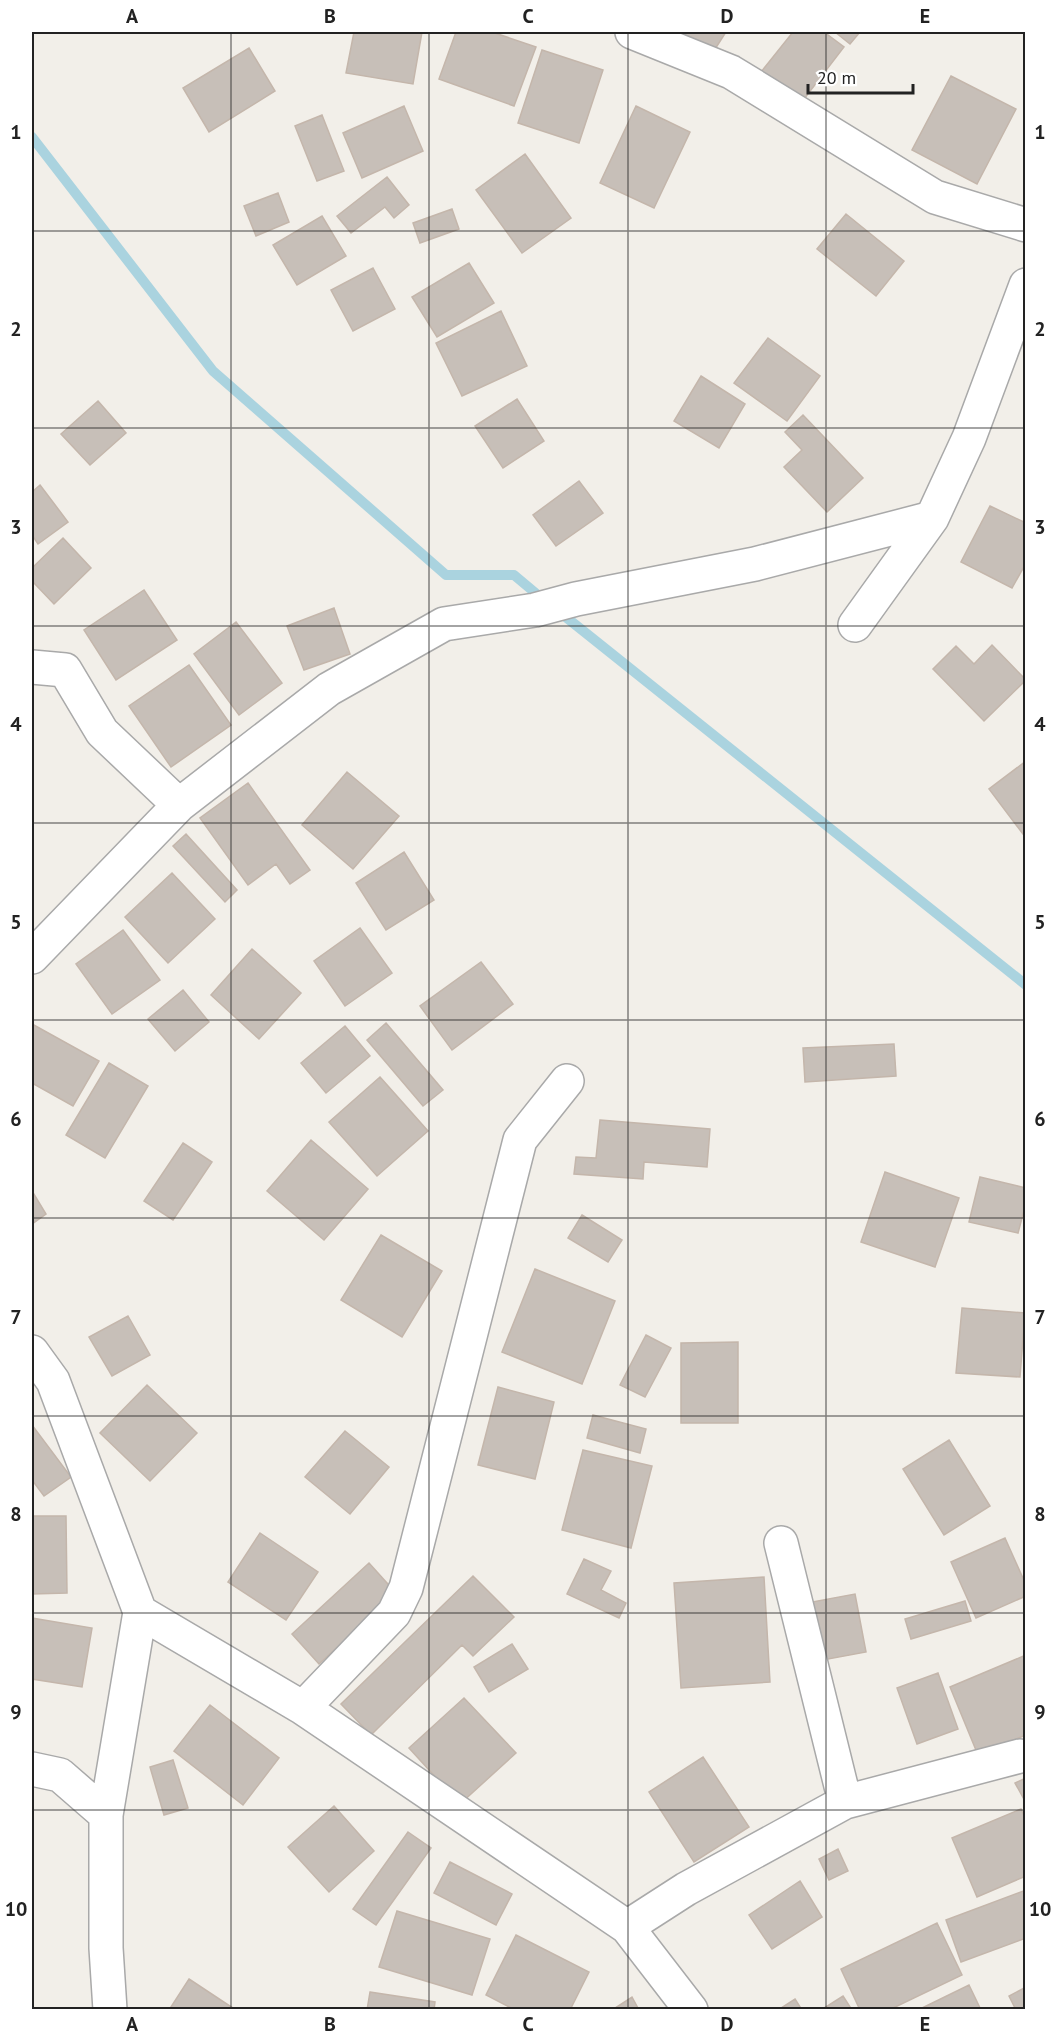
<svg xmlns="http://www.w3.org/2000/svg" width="1057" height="2041" font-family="'PT Sans',sans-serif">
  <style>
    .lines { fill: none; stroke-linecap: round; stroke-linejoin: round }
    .stream { stroke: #aad3df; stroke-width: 10 }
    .building { fill: #c7bfb8; stroke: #c4b6ab; stroke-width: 1.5 }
    .minor-casing { stroke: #a9a9a9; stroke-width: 36 }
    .minor { stroke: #fff; stroke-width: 33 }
    .grid { fill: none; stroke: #222; stroke-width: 1.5; stroke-opacity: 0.55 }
    .neatline { fill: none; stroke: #222; stroke-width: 2 }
    .grid-label { font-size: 20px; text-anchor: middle; font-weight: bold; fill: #222 }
  </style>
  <rect width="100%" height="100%" fill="#f2efe9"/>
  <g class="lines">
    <!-- stream -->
    <path class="stream" d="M32,137L213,371L446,575H514L545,601
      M557,610L1026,985"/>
  </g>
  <!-- building -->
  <path class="building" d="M354,32H422L413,84L346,73Z
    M456,32H492L536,47L514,106L439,79Z
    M669,32H726L710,57Z
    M793,32H824L844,47L801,103L761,72Z
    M835,32H860L850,44Z
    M249,48L275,91L209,132L183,88Z
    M542,50L603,70L579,143L518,123Z
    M951,76L1016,109L977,184L912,150Z
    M404,106L423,151L362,178L343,133Z
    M636,106L690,132L654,208L600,183Z
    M322,115L344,171L317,181L295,126Z
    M525,154L571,218L522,253L476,190Z
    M387,177L409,205L394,218L385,207L351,233L337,216Z
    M278,193L289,222L256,236L244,206Z
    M452,209L459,229L420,243L413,223Z
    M846,214L904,261L876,296L817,249Z
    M322,216L346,256L297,285L273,245Z
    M469,263L494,303L437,337L412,297Z
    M373,268L395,309L353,331L331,290Z
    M501,311L527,366L462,396L436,343Z
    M768,338L820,376L787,421L734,383Z
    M701,376L745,404L719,448L674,421Z
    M517,399L544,441L503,468L475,426Z
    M98,401L126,433L90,465L61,434Z
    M803,415L863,478L827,512L784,467L802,450L785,432Z
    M579,481L603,513L556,546L533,515Z
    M40,485L68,522L38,544L32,535V492Z
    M990,506L1026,523V563L1012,588L961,562Z
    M63,538L91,568L54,604L32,581V568Z
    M144,590L177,640L116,680L84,630Z
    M334,608L350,654L304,670L287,626Z
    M236,622L282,683L239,715L194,654Z
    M992,645L1026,680L984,721L933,669L956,646L974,664Z
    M189,665L231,725L171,767L129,706Z
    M1026,761V838L989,789Z
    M347,772L399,816L353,869L302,825Z
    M248,783L310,870L290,884L276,864L248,885L200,818Z
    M186,834L237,890L225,902L173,846Z
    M404,852L434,900L386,930L356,883Z
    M172,873L215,919L168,963L125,917Z
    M360,928L392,973L345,1006L314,961Z
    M123,930L160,980L112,1014L76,964Z
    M252,949L301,993L259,1039L211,995Z
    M481,962L513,1004L452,1050L420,1006Z
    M183,990L209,1022L175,1051L148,1019Z
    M386,1023L443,1090L423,1106L367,1040Z
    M32,1024L99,1061L73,1106L32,1083Z
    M345,1026L370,1056L326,1093L301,1063Z
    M894,1044L896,1076L805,1082L803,1048Z
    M109,1063L148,1086L105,1158L66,1135Z
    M380,1077L428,1131L377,1176L329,1122Z
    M600,1120L710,1129L707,1167L644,1162L643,1179L574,1174L576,1157L596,1158Z
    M311,1140L368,1189L324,1240L267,1191Z
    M183,1143L212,1162L173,1220L144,1201Z
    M885,1172L959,1198L935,1267L861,1242Z
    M980,1177L1026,1188V1203L1018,1233L969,1222Z
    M32,1191L46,1214L32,1224Z
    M582,1215L622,1240L608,1262L568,1238Z
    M381,1235L442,1271L402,1337L341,1300Z
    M535,1269L615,1301L582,1384L502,1352Z
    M962,1308L1025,1313L1020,1377L956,1373Z
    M128,1316L150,1355L112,1376L89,1337Z
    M646,1335L671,1348L645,1397L620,1385Z
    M738,1342V1423H681V1343Z
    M147,1385L197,1433L150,1481L100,1433Z
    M498,1387L554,1402L535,1479L478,1465Z
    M593,1415L646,1429L640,1453L587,1438Z
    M32,1425L71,1477L44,1496L32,1480Z
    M345,1431L389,1467L350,1514L305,1477Z
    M949,1440L990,1506L944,1535L903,1469Z
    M583,1450L652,1466L631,1548L562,1530Z
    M32,1516H66L67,1593L32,1594Z
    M260,1533L318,1572L286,1620L228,1582Z
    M1005,1538L1026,1585V1596L976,1618L951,1562Z
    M584,1559L611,1571L601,1590L626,1603L619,1618L567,1594Z
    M369,1563L396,1593L319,1664L292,1634Z
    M473,1576L514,1617L473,1656L462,1645L371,1735L341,1704Z
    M764,1577L770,1682L681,1688L674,1583Z
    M855,1594L866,1652L823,1660L812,1602Z
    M965,1601L971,1621L911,1639L905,1619Z
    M32,1618L92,1628L82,1687L32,1679Z
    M512,1644L528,1669L489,1692L474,1667Z
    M1026,1655V1735L978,1755L950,1687Z
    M938,1673L958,1729L917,1744L897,1688Z
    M464,1698L516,1753L460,1804L409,1748Z
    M210,1705L279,1758L243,1805L174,1751Z
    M703,1757L749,1827L694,1862L649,1792Z
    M173,1760L188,1808L164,1815L150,1767Z
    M1026,1778V1803L1015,1783Z
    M334,1806L374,1851L329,1892L288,1847Z
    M1021,1809L1026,1820V1876L977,1897L952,1838Z
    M408,1832L431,1848L376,1925L353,1909Z
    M838,1849L848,1871L829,1880L819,1859Z
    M450,1862L512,1894L496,1925L434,1893Z
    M800,1881L822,1917L772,1949L749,1915Z
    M1026,1890V1938L961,1962L946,1920Z
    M397,1911L490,1939L472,1995L379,1967Z
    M937,1923L962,1975L889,2010H860L841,1969Z
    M516,1935L589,1972L570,2010H515L486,1995Z
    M189,1979L236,2010H169Z
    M969,1985L981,2010H918Z
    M1026,1987V2010H1016L1009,1996Z
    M370,1992L435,2002L434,2010H367Z
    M843,1996L852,2010H821Z
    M632,1997L639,2010H612Z
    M795,1999L802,2010H778Z"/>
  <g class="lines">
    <!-- minor casing -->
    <g class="minor-casing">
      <path id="minor" d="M632,32L731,72L935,197L1026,225
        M855,625L932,518L969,438L1026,285
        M32,667L65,670L102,732L179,805
        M32,957L179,805L329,689L444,624L535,610L576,599L755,564L932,518
        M32,1352L53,1381L140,1612L303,1708L627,1927L691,2010
        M781,1543L845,1802
        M303,1708L394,1613L406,1588L520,1140L567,1081
        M32,1769L60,1775L106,1815
        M627,1927L686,1889L845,1802L1020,1756
        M110,2010L106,1948V1815L140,1612"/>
    </g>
    <!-- minor -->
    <use href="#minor" class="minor"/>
  </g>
  <!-- grid -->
  <path class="grid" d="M231,32V2010M429,32V2010M628,32V2010M826,32V2010M32,231H1026M32,428H1026M32,626H1026M32,823H1026M32,1020H1026M32,1218H1026M32,1416H1026M32,1613H1026M32,1810H1026"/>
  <!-- border -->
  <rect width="1057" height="2041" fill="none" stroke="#ffffff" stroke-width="66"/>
  <!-- scale -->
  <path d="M808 84v9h105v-9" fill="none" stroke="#222222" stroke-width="3"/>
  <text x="817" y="84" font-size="18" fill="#222222" stroke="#ffffff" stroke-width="4.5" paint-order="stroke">20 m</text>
  <rect x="33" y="33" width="991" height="1975" class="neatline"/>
  <g class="grid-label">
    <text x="132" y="23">A</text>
    <text x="330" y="23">B</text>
    <text x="528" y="23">C</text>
    <text x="727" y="23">D</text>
    <text x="925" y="23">E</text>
    <text x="16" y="139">1</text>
    <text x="1040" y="139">1</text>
    <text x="16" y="336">2</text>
    <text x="1040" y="336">2</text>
    <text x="16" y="534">3</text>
    <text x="1040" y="534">3</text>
    <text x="16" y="731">4</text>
    <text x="1040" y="731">4</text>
    <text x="16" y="929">5</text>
    <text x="1040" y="929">5</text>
    <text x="16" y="1126">6</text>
    <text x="1040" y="1126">6</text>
    <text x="16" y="1324">7</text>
    <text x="1040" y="1324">7</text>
    <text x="16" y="1521">8</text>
    <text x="1040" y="1521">8</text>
    <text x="16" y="1719">9</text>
    <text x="1040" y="1719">9</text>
    <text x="16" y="1916">10</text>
    <text x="1040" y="1916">10</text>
    <text x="132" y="2031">A</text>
    <text x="330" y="2031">B</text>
    <text x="528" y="2031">C</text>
    <text x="727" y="2031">D</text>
    <text x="925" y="2031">E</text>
  </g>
</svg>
